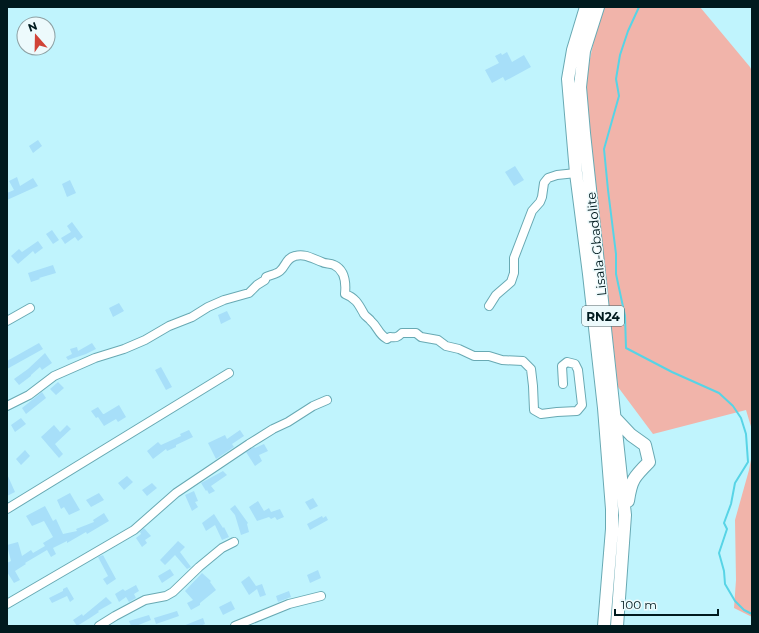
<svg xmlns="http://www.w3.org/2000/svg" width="759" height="633" font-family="Montserrat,sans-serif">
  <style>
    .green { fill: #f1b4aa }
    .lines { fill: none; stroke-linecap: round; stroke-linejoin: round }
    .stream { stroke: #57d4e6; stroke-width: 2 }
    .building { fill: #a7dff9 }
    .minor-casing { stroke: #68a9b3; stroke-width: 10 }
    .primary-casing { stroke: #68a9b3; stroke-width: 14 }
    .minor { stroke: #fff; stroke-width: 8 }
    .primary { stroke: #fff; stroke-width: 12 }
    .labels { text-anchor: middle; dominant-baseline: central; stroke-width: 3; stroke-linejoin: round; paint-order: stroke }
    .shield { fill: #edfafc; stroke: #475d61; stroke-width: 1 }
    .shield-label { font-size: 12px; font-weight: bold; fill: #001a1e }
    .street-label { font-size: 13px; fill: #001a1e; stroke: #edfafc }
  </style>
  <rect width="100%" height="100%" fill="#c0f4fd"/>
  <!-- green -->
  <path class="green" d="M604,7H700L750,67L752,71V430L746,410L653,434L618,387L584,86L598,22Z
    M752,454V617L734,608L736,580L735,520L749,470Z"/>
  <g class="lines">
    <!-- stream -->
    <path class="stream" d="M639,7L628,31L620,55L616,79L619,96L604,149L608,190L616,254V274L625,316L626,348L672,372L719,393L733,406L741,418L746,434L748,462L735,483L731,504L724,523L727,529L719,553L724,571L725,584L735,601L744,610L752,614"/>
  </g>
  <!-- building -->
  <path class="building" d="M507,52L512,62L524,55L531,67L505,81L503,77L492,83L485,70L499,63L495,56L501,53L502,55Z
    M38,140L42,146L33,153L29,146Z
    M515,166L524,180L514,186L505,172Z
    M17,177L20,186L33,178L38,186L7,200V193L14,190L9,181Z
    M70,180L76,193L67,197L62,184Z
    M72,222L83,237L78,241L75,237L65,244L61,238L71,232L67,226Z
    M52,230L59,240L53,244L46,234Z
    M38,241L43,248L35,254L33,251L18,264L11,256L19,249L22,252Z
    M53,265L56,273L39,278L40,279L31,282L28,273Z
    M119,303L124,311L113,317L109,308Z
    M227,311L231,319L221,324L218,315Z
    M39,343L43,349L7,369V361Z
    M92,343L96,349L86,354L68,360L66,357L72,354L70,349L77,347L78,351Z
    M45,353L52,363L42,370L40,367L31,375V376L19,385L14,379L28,369Z
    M161,367L172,387L166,390L155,370Z
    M58,382L64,388L56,395L50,389Z
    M42,392L46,398L26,414L22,408Z
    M119,405L126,417L118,422L116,419L104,426L98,417L96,418L91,411L98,407L103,414H104Z
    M21,418L26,424L15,432L11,425Z
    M54,425L60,432L67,425L71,429L55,444L63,454L59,458L41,437Z
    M189,430L193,437L176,445V447L167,451L166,449L153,459L147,451L158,442L161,445L181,436L180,434Z
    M240,430L244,436L232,444L234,447L216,459L208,443L225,435L227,439Z
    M264,444L268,451L259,455L262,461L255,466L246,452L254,447L255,448Z
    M25,450L30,456L21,465L16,459Z
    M223,471L227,475L211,486L215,491L209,494L207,490L206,491L201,483Z
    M7,474L15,492L7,496Z
    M127,476L133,482L124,490L118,483Z
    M152,483L157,488L147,496L142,490Z
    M194,491L198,501L195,502L198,507L192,511L185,495Z
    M70,493L80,510L69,515L64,507L61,509L57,500Z
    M99,493L104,500L91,507L86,500Z
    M313,498L318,506L310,510L305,502Z
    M258,501L264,511L269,508L271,512L280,509L284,517L277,520L275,517L271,519L269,517L257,521L249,507Z
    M235,505L248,523L247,524L249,532L241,535L235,515L230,509Z
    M45,506L53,521L56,519L63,534L77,531L76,529L94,522L93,520L104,513L109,521L87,534L86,532L67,543V541L53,548L56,554L51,557L47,550L25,563L26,564L15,571L20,580L14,583L7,572V563L11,561L7,545L18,542L22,556L31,550L33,553L45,546L43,543L53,537L44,521L32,526L26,516Z
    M214,514L223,528L224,527L229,537L222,540L215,525L206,531L202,523Z
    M322,516L323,518L326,516L328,520L310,530L307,524Z
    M144,528L151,536L145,540L147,543L142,547L136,538L141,534L140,532Z
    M178,541L185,547L180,552L191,567L187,569L175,555L165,565L160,560Z
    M103,555L116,579L107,585L103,579L108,576L98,557Z
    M170,569L174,575L162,583L158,576Z
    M318,570L321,578L310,583L307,575Z
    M202,573L211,581L210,582L216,590L200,603V605L191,610L187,603L193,600L185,591Z
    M249,576L256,586L262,584L266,595L260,597L257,589L249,595L241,582Z
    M136,585L139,591L134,594L136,598L129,602L126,597L119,602L115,594L123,589L125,591Z
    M67,587L74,599L70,602L67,596L52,603L49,598L63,591V589Z
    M289,591L291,597L278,602L276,596Z
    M106,597L112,603L98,611L99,612L90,618L77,626L73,620L82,614L83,616Z
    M231,601L235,609L223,615L219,607Z
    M177,611L179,616L156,624L154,618Z
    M149,615L151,620L136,626H131L129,621Z
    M203,618L205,624L200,626H183Z"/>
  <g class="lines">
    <!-- minor casing -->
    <g class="minor-casing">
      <path id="minor" d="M489,306L496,295L511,282L514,273V258L532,211L540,202L542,197L544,183L548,178L557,175L576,173
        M7,321L30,308
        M7,406L29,395L54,376L95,358L124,349L145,340L169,326L192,317L208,307L224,300L249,293L257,285L265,280L266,277C270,275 277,274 280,271C286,266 286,258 295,256C305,253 313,259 322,262C325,264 330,263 334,265C345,270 346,284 345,294C356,298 359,305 364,314C366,317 369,318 371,321C378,327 378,334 387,339L390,337C396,338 398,337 402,333H416L421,337L438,340L446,346L459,349L474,356H489L502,360L523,361L531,369L533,386L534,410L541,414L557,412L577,411L582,405L578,370L575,364L567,362L562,366L563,384
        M7,509L229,373
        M7,604L134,530L176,493L249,444L273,429L288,422L313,406L327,400
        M99,626L115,616L145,600L166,596L173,592L199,567L222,548L234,542
        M235,626L289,604L321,596"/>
    </g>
    <!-- primary casing -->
    <g class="primary-casing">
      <path id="primary" d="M586,7L573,50L568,79L576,173L589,274L604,408L612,509V529L604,626
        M598,7L584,51L580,87L584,133L625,515L617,626
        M616,419L631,435L645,445L649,462C634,477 631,480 628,501"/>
    </g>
    <!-- minor -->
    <use href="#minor" class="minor"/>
    <!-- primary -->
    <use href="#primary" class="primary"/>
  </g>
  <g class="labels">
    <!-- shield labels -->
    <rect class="shield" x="582" y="306" width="42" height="20" rx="3"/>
    <g class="shield-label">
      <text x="603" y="316">RN24</text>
    </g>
    <!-- street labels -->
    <g class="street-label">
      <text transform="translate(596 244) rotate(-96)">Lisala-Gbadolite</text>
    </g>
  </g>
  <!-- border -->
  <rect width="759" height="633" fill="none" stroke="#001a1e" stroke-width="16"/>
  <!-- north arrow -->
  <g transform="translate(36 36) rotate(340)"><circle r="19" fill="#edfafc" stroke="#8ea0a3"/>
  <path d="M0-3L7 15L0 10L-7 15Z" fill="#d04337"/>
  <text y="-6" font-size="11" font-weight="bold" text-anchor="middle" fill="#001a1e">N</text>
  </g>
  <!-- scale -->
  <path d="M615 609v6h103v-6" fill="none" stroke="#001a1e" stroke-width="2"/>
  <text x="621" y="609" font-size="12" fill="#001a1e" stroke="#edfafc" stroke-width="3" paint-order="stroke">100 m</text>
</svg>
